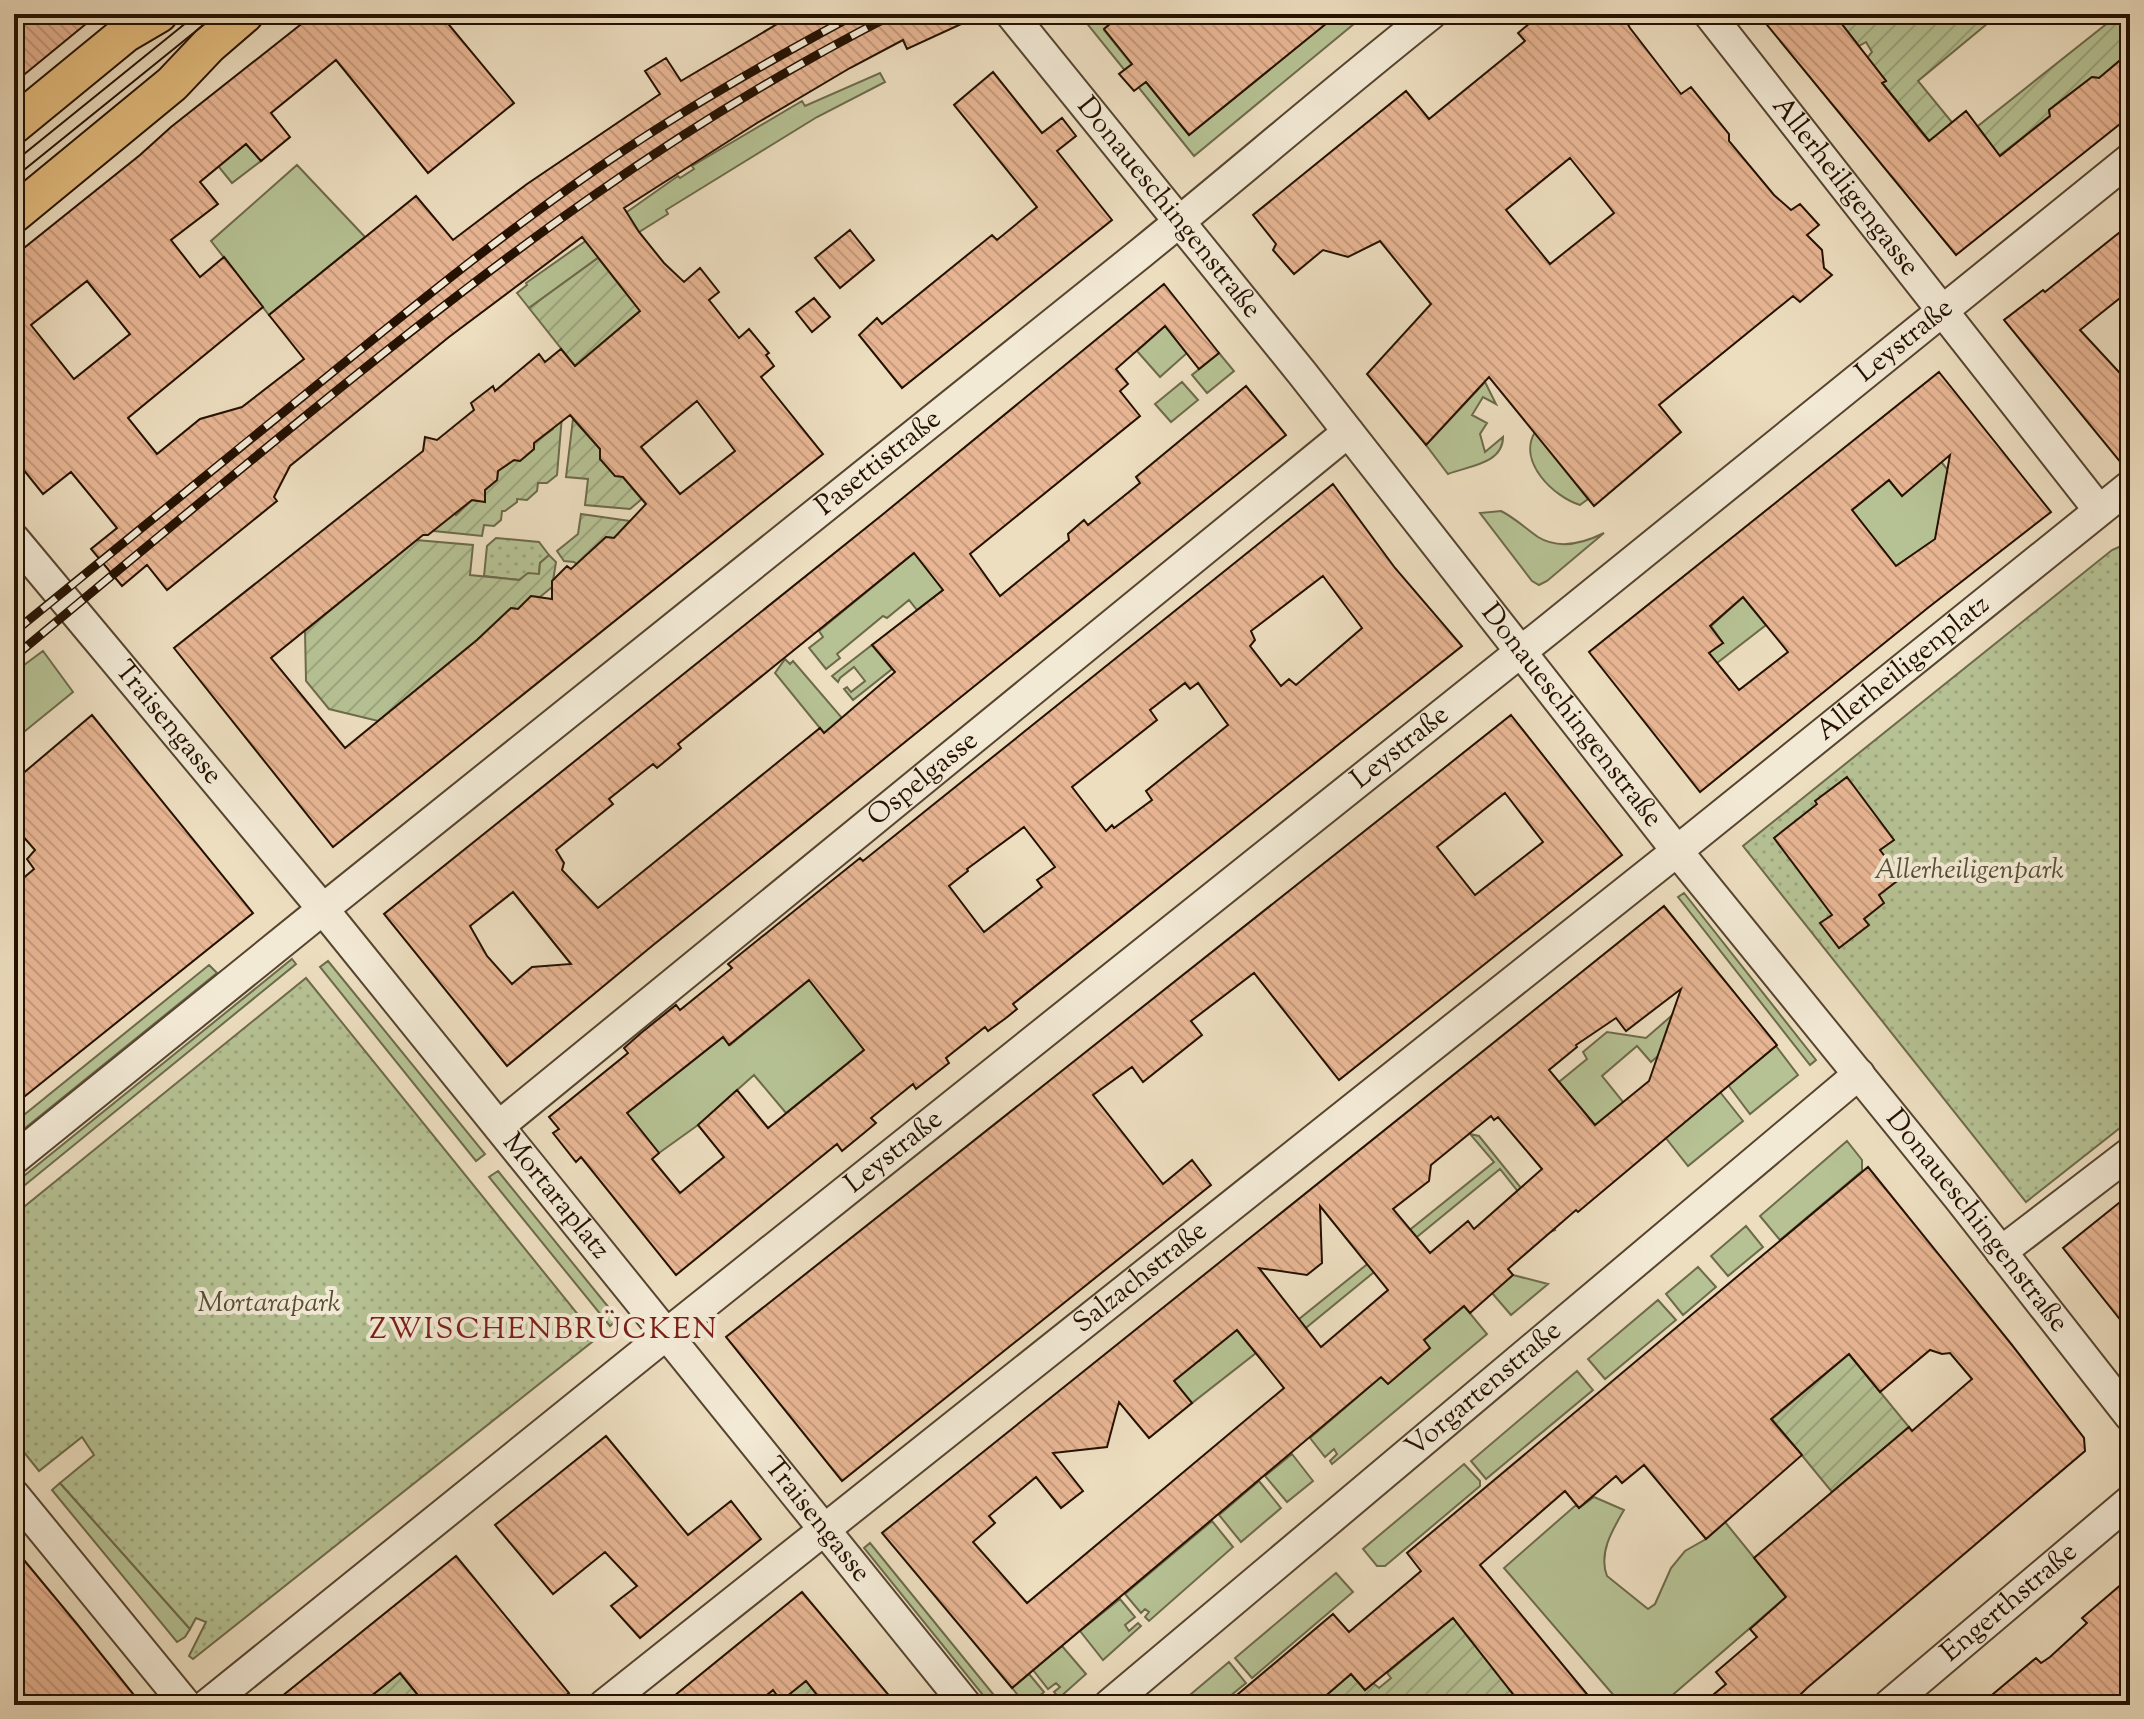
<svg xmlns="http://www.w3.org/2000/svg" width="2144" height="1719" font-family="'Sorts Mill Goudy',serif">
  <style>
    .grass { fill: #b6c294; stroke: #6d6a4a; stroke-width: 2 }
    .park { fill: url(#park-dots); stroke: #6d6a4a; stroke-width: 2 }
    .garden { fill: url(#garden-furrows); stroke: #6d6a4a; stroke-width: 2 }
    .building { fill: url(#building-back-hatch); stroke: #241100; stroke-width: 2; fill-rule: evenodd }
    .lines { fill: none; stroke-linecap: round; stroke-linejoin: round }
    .minor-casing { stroke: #564430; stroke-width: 34 }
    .major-casing { stroke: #241100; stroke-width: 40 }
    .minor { stroke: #f3ead6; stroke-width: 30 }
    .major { stroke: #e6bf80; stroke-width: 36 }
    .tram { stroke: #241100; stroke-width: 2 }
    .rail-casing { stroke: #241100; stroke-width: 9 }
    .rail { stroke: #f3ead6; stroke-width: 6; stroke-dasharray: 18; stroke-linecap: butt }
    .labels { text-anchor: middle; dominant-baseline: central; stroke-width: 8; stroke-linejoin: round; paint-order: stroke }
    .street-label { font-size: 28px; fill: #241100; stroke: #f3ead6 }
    .park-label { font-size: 28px; font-style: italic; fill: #574f34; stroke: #f3ead6 }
    .neighbourhood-label { font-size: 30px; letter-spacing: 2px; fill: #7a1f14; stroke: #f3ead6 }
  </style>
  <defs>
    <pattern id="park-dots" width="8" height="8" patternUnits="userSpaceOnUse" patternTransform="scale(2)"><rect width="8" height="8" fill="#b6c294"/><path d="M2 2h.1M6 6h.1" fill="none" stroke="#9ca67e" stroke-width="1.8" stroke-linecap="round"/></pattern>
    <pattern id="garden-furrows" width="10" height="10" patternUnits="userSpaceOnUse" patternTransform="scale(2)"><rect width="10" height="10" fill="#b6c294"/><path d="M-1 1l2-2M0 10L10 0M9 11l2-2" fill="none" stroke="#9ca67e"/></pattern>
    <pattern id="building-back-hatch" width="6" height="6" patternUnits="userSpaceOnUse" patternTransform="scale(2)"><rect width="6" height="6" fill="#e8b694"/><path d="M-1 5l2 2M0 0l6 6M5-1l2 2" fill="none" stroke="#c79b7e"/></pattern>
  </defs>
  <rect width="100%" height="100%" fill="#eddec0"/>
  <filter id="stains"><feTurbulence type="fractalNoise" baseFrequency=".0025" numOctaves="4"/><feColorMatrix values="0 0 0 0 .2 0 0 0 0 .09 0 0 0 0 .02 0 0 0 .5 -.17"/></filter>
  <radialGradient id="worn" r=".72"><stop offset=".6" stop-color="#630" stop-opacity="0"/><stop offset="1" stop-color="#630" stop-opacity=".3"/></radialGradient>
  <!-- grass -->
  <path class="grass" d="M1070,14H1122L1104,30L1189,135L1338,14H1366L1194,156L1081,16L1074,21Z
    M880,73L885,82L817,117L666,210L668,214L639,232L636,230L529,308L517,293L527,285L526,283L678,176L680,178L694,169L692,166L802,101L805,106Z
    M246,144L261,161L232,183L218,166Z
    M297,165L365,237L269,315L211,241Z
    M1165,326L1187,353L1160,377L1137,351Z
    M1219,353L1234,371L1207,393L1192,375Z
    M1182,382L1198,400L1171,422L1155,404Z
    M1485,382L1496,404L1483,397L1472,415L1487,423L1480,434L1485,452L1503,437C1503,464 1468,466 1448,474L1426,445Z
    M1535,432L1588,499L1580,505C1554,497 1517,462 1535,432Z
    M1930,448L1972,500L1941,536L1896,566L1852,510L1889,480L1902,496Z
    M1501,511C1515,518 1525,528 1538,537C1559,550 1584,543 1604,533L1547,581L1539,585L1532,581L1480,513Z
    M914,553L943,590L917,610L909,600L887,618L883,616L837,654L840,658L826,669L809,648L823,637L819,631Z
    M1743,597L1766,625L1717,663L1679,638L1723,643L1711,626Z
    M872,645L892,669L853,700L844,689L847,687L851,692L865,681L854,667L840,678L838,682L832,676Z
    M43,651L73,692L14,740V682L20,677L24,665Z
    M785,659L790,664L793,661L842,718L828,738L775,673Z
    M1684,893L1816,1060L1810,1065L1678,897Z
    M292,959L296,964L14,1194V1184Z
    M328,961L485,1154L476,1161L320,967Z
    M209,965L217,973L14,1137V1123Z
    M814,976L869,1046L786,1113L754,1075L698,1125L659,1153L627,1113L723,1037L730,1045Z
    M1677,1011L1667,1048L1651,1062L1637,1046L1602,1076L1657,1144L1630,1167L1559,1082L1587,1059L1583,1052L1607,1032L1646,1038Z
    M1776,1046L1798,1075L1750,1114L1728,1085Z
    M1720,1092L1743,1121L1688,1166L1665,1137Z
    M1470,1134L1479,1136L1555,1230L1550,1232L1500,1169L1285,1345L1278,1336L1494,1162Z
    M1847,1141L1862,1160V1171L1780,1240L1760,1216Z
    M498,1171L618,1319L610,1326L489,1177Z
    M1746,1226L1763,1247L1728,1276L1711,1256Z
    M1698,1267L1716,1287L1683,1315L1666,1294Z
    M1513,1275L1548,1284L1511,1315L1492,1293Z
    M1658,1300L1676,1320L1605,1379L1588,1359Z
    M1464,1306L1487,1334L1332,1464L1330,1461L1337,1454L1334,1449L1325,1457L1310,1438L1381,1377L1388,1384L1430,1348L1424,1340Z
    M1230,1322L1256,1353L1192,1403L1167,1373L1189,1360L1199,1361L1213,1349V1340Z
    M1577,1371L1593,1390L1486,1479L1471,1461Z
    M1292,1454L1313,1481L1287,1502L1265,1476Z
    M1464,1464L1480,1481V1486L1385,1566H1377L1363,1549Z
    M1259,1481L1281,1508L1241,1542L1219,1515Z
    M60,1483L190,1629L185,1637L177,1642L52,1490Z
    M1594,1497L1624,1510C1613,1529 1598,1553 1607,1576L1648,1609L1655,1604L1671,1568L1685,1551L1706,1539L1725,1522L1786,1597L1661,1705H1622L1504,1568L1576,1505L1579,1508Z
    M1212,1521L1233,1547L1149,1621L1145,1617L1149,1612L1145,1609L1141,1613L1125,1594Z
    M870,1543L1002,1705H991L864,1548Z
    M1336,1573L1353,1592L1252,1678L1235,1658Z
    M1120,1599L1135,1617L1125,1625L1129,1631L1138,1623L1141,1626L1103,1660L1080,1631Z
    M1062,1646L1086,1674L1059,1698L1054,1692L1060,1687L1056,1683L1048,1689L1033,1670Z
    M1229,1662L1246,1683L1219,1705H1178Z
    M1029,1674L1044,1692L1035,1700L1038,1705H1026L1012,1688Z"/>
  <!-- park -->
  <path class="park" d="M496,538L539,542L549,555L540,563L539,575L519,580L484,576L487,546Z
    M2130,542V1120L2026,1202L1743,846L2112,550Z
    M306,978L597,1338L193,1659L189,1656L206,1622L196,1618L190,1629L60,1483L94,1455L82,1437L39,1471L14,1440V1215Z"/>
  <!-- garden -->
  <path class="garden" d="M1834,14H1999L1918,81L1964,137L2119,14H2125L2130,21V52L2099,78L2092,77L2049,110L2050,116L1964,183L1882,83L1886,81L1867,58L1872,52L1866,42L1859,46Z
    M598,258L640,311L575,366L529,308Z
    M562,416L557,475L547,483H538L537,491L527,500L517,499V502L505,511H502L501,520L494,526L484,525L482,536L434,531V525L451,510L456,515L472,500L479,501L485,496V490L497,480L498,471L514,460L520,461L534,449V443L553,429V423Z
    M573,419L600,449V459L623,477L642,499L630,509L585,505L588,479L566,477Z
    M581,514L630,521L614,538L606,537L591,551L580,567L574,562L564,561L557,551L578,534Z
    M416,540L473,545L470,575L519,580L528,573L539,574L540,563L549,555L556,562L552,587L540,597L531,596L518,609L511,608L477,640L378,721L329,709L306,681L305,631Z
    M1849,1354L1909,1427L1832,1492L1772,1419Z
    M1453,1618L1520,1703L1528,1702L1530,1705H1315L1351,1674L1365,1690L1373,1683L1379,1688L1391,1678L1387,1673Z
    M797,1670L825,1705H755Z
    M400,1673L426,1705H360Z"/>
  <!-- building -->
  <path class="building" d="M14,14H98L14,83Z
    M314,14H440L514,103L428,173L336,60L271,113L290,137L261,161L246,144L200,182L218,204L171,240L200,277L224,257L263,307L128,418L157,454L200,419L242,407L304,359L269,315L416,196L453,240L527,184L660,94L645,71L666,58L681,81L794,14H983L907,49L903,40L850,68L757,123L624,208L639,232L664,263L684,282L700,268L719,292L709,300L739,338L749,329L769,353L766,355L774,366L761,377L823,454L333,847L174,648L423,451L425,437L437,440L474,410L471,403L493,386L495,391L539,354L545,362L561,349L575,366L640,311L582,237L449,337L290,466L274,497L277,501L167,590L147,565L122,586L91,549L117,528L71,472L43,494L14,458V256L140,155L171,127ZM87,281L130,334L74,379L31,325ZM697,401L735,451L680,494L641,447ZM570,415L600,449V459L615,476L623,477L646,504L614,538L606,537L571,569L567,566L552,581V599L531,596L518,609L511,608L477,640L345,748L271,658L423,535H428L472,500L485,502V490L497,480L498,471L514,460L520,461L534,449V443Z
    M1122,14H1338L1189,135L1146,82L1134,91L1119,74L1132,64L1104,29Z
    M1541,14H1622L1630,28L1681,94L1691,87L1729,134V141L1774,195L1791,210L1800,204L1819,225L1807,235L1822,250L1824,268L1832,275L1800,302L1793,296L1659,405L1681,432L1594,506L1489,377L1426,445L1367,374L1431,304L1380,241L1348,257L1323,250L1294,274L1273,250L1276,244L1253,215L1406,91L1429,119L1525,41L1518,33ZM1570,158L1614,213L1550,264L1506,210Z
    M1758,14H1834L1886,81L1882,83L1929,141L1966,111L2000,156L2050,116L2049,110L2092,77L2099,78L2130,52V116L1956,255Z
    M993,72L1042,133L1062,118L1076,136L1057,151L1112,220L902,388L859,335L877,318L882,324L992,235L997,240L1037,207L954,105Z
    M2130,224V290L2080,330L2130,384V468L2126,469L2004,320L2043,290L2045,292Z
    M850,230L874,260L840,288L815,258Z
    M1164,284L1219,353L1199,369L1165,326L1116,369L1128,384L1120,391L1140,416L970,554L1000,596L1069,540L1068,534L1084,520L1088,525L1140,483L1136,477L1246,386L1286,435L652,946L507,1066L384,914L882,515ZM914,553L943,590L872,645L895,672L824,733L820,728L598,908L562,870L564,863L556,850L613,804L609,799L653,764L657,768L681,748L678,744ZM513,892L571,964L532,967L512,984L487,956L470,926Z
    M814,298L830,317L812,332L796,312Z
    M1939,372L2051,512L1929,607L1700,792L1589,652ZM1950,455L1935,539L1896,566L1852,510L1889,480L1902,496ZM1743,597L1788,652L1739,690L1709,653L1723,643L1710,626Z
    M1333,484L1395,568L1462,646L1013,1004L1017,1009L1006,1018L988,1031L985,1027L946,1058L949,1063L916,1089L913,1084L871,1118L876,1123L864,1133L842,1151L837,1144L676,1275L581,1157L576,1162L553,1133L559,1129L549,1117L628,1053L624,1048L641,1033L676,1005L680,1010L732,968L728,964L860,858L863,861ZM1323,576L1362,628L1296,685L1289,679L1281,686L1250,646L1255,640L1251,631ZM1185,683L1190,689L1198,683L1228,725L1146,791L1152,800L1114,828L1112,825L1106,831L1072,787L1157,720L1150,710ZM1024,827L1055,867L1037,880L1042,887L984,932L949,886L968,871L967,869ZM809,980L864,1050L768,1128L737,1090L698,1125L724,1157L680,1193L652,1159L659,1153L627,1113L723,1037L729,1045Z
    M92,715L253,913L14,1105V886L34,869L27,859L35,850L14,826V781Z
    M1511,715L1622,855L1339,1080L1254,973L1191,1021L1202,1035L1143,1082L1132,1067L1093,1095L1163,1184L1192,1160L1211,1185L842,1481L726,1337ZM1505,793L1543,842L1475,895L1437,847Z
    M1847,777L1894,840L1880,850L1901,878L1879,895L1884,903L1864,919L1869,925L1839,948L1820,923L1832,915L1774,838L1817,804L1815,801Z
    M1664,906L1777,1045L1578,1212L1576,1210L1508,1269L1513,1275L1470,1313L1464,1306L1424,1340L1430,1348L1388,1384L1381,1377L1012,1688L882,1533ZM1681,989L1649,1081L1595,1125L1549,1070L1577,1047L1576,1045L1616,1018L1626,1031ZM1491,1116L1494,1120L1498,1117L1542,1169L1474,1229L1468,1221L1430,1253L1393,1209L1429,1181L1431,1165ZM1320,1206L1388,1290L1321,1347L1259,1268L1307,1275L1322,1263ZM1237,1330L1284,1388L1027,1603L973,1542L995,1523L989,1516L1036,1477L1061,1508L1083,1491L1053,1453L1107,1447L1119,1402L1149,1438L1192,1403L1174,1381Z
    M1868,1167L2012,1345L2084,1438L2085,1451L1807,1688L1790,1705H1701L1726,1684L1716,1672L1757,1637L1750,1629L1786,1597L1754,1558L1909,1427L1912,1431L1972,1379L1950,1353L1942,1354L1930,1350L1880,1392L1849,1354L1771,1419L1802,1455L1706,1539L1644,1465L1622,1483L1616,1476L1579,1508L1565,1491L1480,1565L1596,1705H1530L1528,1702L1520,1703L1453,1618L1365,1690L1351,1674L1315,1705H1225L1333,1614L1349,1632L1388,1599L1421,1571L1407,1553Z
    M2130,1194V1332L2063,1248Z
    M606,1436L688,1535L731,1501L761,1539L640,1638L611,1606L637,1586L605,1552L553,1594L495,1525Z
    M14,1548L77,1624L142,1705H14Z
    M456,1556L569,1693L554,1705H426L400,1673L360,1705H271Z
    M2130,1577V1705H1980L2036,1658L2041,1663L2050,1657L2087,1623L2082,1618Z
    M802,1592L897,1705H825L806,1681L781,1701L773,1690L755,1705H663Z"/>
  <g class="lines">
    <!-- minor casing -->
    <g class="minor-casing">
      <g id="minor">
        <path id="s1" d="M1011,14L1302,373L1677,851L1959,1198L2130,1416"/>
        <path id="s2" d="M1709,14L2099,510"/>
        <path id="s3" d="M14,539L322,908L966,1705"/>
        <path id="s4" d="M499,1126L1348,432"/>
        <path id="s5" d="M14,1159C388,855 765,555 1141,253C1238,174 1333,92 1431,14"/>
        <path d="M2001,1252L2130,1153"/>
        <path d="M14,1495L186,1705"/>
        <path id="s6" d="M207,1705L668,1333L1553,626L2130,159"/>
        <path id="s7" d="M604,1705L1677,851L2130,486"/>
        <path id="s8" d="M1109,1705L1859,1074"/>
        <path id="s9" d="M1889,1705L2130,1501"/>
      </g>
    </g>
    <!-- major casing -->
    <g class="major-casing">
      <path id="major" d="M14,125L125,34L159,14
        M14,214L172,84L209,45L245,14"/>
    </g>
    <!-- minor -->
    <use href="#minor" class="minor"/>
    <!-- major -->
    <use href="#major" class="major"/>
    <!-- tram -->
    <path class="tram" d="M14,162L197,14
      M14,178L217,14"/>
    <!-- rail casing -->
    <g class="rail-casing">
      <path id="rail" d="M14,632C119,547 223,461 328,376C425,297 522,218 626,149C700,100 778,56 856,14
        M14,657C110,577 206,497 303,418C491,265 676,124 894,14"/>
    </g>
    <!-- rail -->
    <use href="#rail" class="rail"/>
  </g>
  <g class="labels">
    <!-- street labels -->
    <g class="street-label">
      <text stroke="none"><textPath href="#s2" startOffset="220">Allerheiligengasse</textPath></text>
      <text stroke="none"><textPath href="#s1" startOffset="250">Donaueschingenstraße</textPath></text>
      <text stroke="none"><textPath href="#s6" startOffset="2178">Leystraße</textPath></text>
      <text stroke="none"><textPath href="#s5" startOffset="1110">Pasettistraße</textPath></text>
      <text stroke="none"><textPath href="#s7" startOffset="1662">Allerheiligenplatz</textPath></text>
      <text stroke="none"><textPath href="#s1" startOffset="898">Donaueschingenstraße</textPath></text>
      <text stroke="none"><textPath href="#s3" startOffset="240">Traisengasse</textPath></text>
      <text stroke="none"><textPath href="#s6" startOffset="1530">Leystraße</textPath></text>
      <text stroke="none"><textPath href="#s4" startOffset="548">Ospelgasse</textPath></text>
      <text stroke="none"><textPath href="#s6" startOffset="882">Leystraße</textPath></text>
      <text stroke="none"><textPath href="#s3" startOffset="852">Mortaraplatz</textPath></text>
      <text stroke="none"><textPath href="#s1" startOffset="1546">Donaueschingenstraße</textPath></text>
      <text stroke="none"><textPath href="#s7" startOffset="686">Salzachstraße</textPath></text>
      <text stroke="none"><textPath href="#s8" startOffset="490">Vorgartenstraße</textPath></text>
      <text stroke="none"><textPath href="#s3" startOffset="1268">Traisengasse</textPath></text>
      <text stroke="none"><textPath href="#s9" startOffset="158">Engerthstraße</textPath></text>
    </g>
    <!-- park labels -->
    <g class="park-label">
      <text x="1969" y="871">Allerheiligenpark</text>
      <text x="269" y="1304">Mortarapark</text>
    </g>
    <!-- neighbourhood labels -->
    <g class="neighbourhood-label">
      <text x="544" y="1330">ZWISCHENBRÜCKEN</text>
    </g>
  </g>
  <!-- margin -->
  <rect width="2144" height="1719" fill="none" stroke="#eddec0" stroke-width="48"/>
  <rect x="16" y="16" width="2112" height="1687" fill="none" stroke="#241100" stroke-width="4"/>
  <rect x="24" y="24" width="2096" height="1671" fill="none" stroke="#241100" stroke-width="2"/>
  <rect width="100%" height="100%" filter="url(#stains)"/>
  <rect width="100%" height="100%" fill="url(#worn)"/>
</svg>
